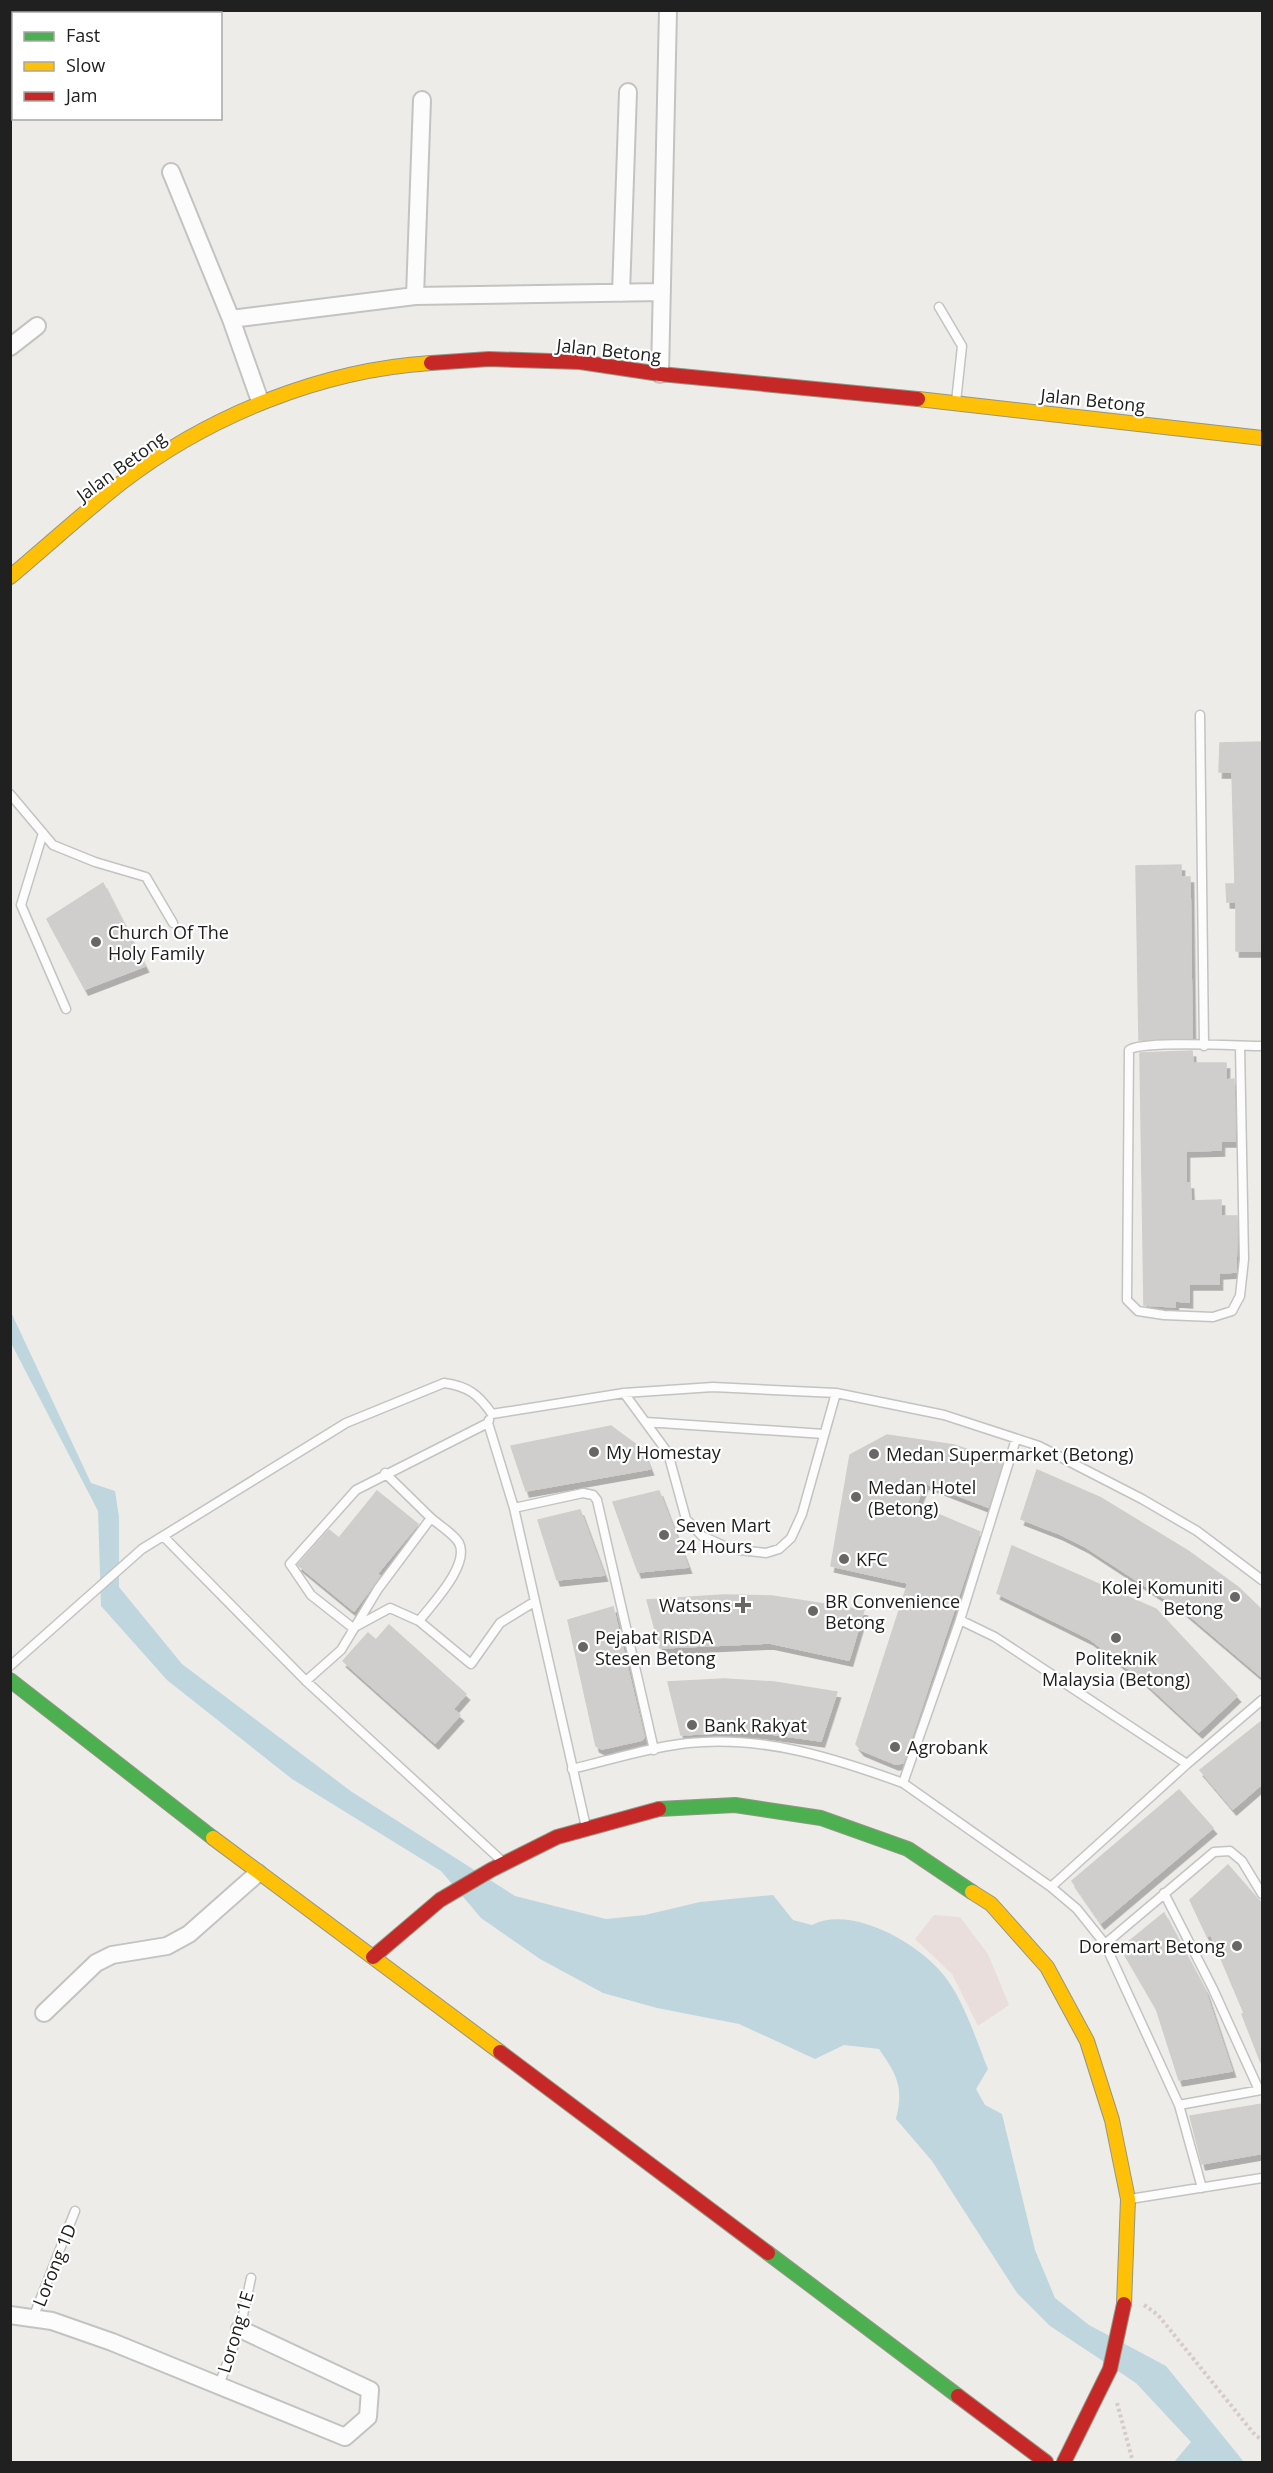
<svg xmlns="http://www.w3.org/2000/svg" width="1273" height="2473" font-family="'Open Sans',sans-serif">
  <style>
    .commercial { fill: #eadedc }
    .water { fill: #c0d6de }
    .building { fill: #d0cecc; stroke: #d0cecb; stroke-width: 1.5; filter: url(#shadow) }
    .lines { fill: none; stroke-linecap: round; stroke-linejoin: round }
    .lane-casing { stroke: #c3c3c1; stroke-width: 11 }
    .street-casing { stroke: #c3c3c1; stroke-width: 20 }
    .fast-casing { stroke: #949683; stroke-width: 16 }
    .slow-casing { stroke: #949683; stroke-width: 16 }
    .jam-casing { stroke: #949683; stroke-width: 16 }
    .path { stroke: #d6cbc9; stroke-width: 4; stroke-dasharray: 3 3; stroke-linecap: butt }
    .lane { stroke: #fcfcfc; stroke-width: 8 }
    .street { stroke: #fcfcfc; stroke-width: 16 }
    .fast { stroke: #4caf50; stroke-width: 14 }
    .slow { stroke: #ffc107; stroke-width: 14 }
    .jam { stroke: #c62828; stroke-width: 14 }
    .poi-dot { fill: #686766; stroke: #fff; stroke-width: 2 }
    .labels { text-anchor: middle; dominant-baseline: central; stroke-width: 4.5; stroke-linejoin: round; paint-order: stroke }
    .street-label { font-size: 18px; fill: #202020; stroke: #fff }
    .poi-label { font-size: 18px; fill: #202020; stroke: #fff; text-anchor: start }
  </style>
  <defs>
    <filter id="shadow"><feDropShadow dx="3.5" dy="6" stdDeviation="0" flood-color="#0004"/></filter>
  </defs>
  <rect width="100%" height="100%" fill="#edece9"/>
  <!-- commercial -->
  <path class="commercial" d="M934,1915L960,1917L988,1954L1009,2005L978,2026L952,1974L915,1939Z"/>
  <!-- water -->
  <path class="water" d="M10,1310L91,1483L115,1491L119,1517V1587L182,1664L352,1792L515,1896L606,1919L645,1915L700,1902L773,1895L793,1920L812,1925C851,1905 916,1942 942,1973C963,1997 976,2040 988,2069L976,2089L985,2105L1002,2114L1035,2250L1055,2298L1089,2325L1166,2366L1244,2462H1174L1191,2442L1136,2383L1050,2326L1017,2293L932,2161L896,2119C904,2087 897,2075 879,2049L844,2045L815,2059L739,2024L657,2008L603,1993L540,1959L481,1918L441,1871L292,1779L167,1680L101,1606L98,1511L11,1343Z"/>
  <!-- building -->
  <path class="building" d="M1263,742V951H1236V902H1227L1226,884H1235L1232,772H1219L1220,743Z
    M1181,865V877H1190L1192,1038L1139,1040L1136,866Z
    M103,883L145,966L85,989L47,919Z
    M1192,1051L1193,1063H1226V1080L1234,1079L1235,1141H1221V1150L1186,1151V1183H1190L1191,1201L1221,1200V1216H1237L1236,1272L1219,1273V1284H1189V1302L1175,1301V1307L1144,1305L1140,1053Z
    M611,1426L642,1449L650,1469L526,1491L511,1446Z
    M887,1435L954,1445L1003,1461L988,1507L925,1483L916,1505L980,1532L903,1763L895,1764L861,1750L856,1744L908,1583L831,1566L850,1455Z
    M1037,1470L1101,1498L1188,1551L1238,1587L1263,1611V1678L1169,1598L1167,1600L1086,1547L1060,1534L1021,1519Z
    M377,1491L418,1524L377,1574L380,1576L354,1611L298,1565L329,1530L339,1538Z
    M659,1491L688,1567L638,1572L613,1502Z
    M580,1510L604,1575L557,1580L538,1520Z
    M1012,1546L1156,1609L1237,1696L1199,1732L1146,1683L1090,1639L997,1593Z
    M723,1595L772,1596L864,1610L849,1660L770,1643L660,1648L647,1600Z
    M613,1607L644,1737L642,1740L602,1749L596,1746L568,1620Z
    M389,1625L466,1694L453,1709L460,1715L435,1743L343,1661L368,1633L376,1640Z
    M724,1679L774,1682L837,1692L821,1741L749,1731L681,1735L668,1682Z
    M1263,1720V1783L1233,1809L1200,1770Z
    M1179,1790L1213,1828L1101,1923L1072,1881Z
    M1228,1865L1263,1905L1261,2063L1242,2014L1244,2013L1211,1935L1207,1936L1190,1900Z
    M1164,1913L1205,1990L1232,2071L1179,2080L1156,2008L1121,1948Z
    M1263,2104V2153L1202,2164L1190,2116Z"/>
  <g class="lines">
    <!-- lane casing -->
    <g class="lane-casing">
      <path id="lane" d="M939,307L962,346L956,402
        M1200,715L1204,1046
        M10,794L53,845L95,862L146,877L173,923
        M43,833L21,905L66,1009
        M1240,1046L1244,1259L1240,1296L1232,1311L1213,1317L1164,1315L1138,1311L1127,1300L1129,1050C1142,1040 1240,1046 1262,1046
        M624,1393L668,1453L686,1519L702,1536L731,1549L766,1553L779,1549L791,1538L802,1514L836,1393
        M489,1420L488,1423L514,1508L586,1827
        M646,1422L824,1434
        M488,1423L356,1490L290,1564L311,1595L353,1628L390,1608L419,1621L471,1664L500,1623L534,1602
        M514,1508L583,1493L593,1495L597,1500L654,1750
        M164,1537L306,1681L502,1861
        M960,1620L1016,1439
        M419,1621C432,1604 470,1565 459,1543C454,1534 439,1525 431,1518
        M10,1666L142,1549L346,1423L444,1383C468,1386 479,1395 492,1414L624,1393L713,1387L836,1393L944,1415L1039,1446L1142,1499L1197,1531L1262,1580
        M306,1681L341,1650L378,1589L431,1518L385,1473
        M1187,1764L1262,1700
        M572,1769C610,1760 650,1747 688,1743C763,1735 834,1758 903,1783
        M1051,1887L903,1783L960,1620L995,1637L1187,1764L1051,1887L1077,1909L1105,1944L1179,2105L1202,2188
        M1164,1893L1213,1989L1259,2090
        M1105,1944L1214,1852L1230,1851L1242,1861L1262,1894
        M1179,2105L1261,2090
        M1130,2199L1262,2178
        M33,2318L75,2211
        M219,2385L240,2329L251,2278"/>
    </g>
    <!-- street casing -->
    <g class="street-casing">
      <path id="street" d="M171,172L231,319L260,401
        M621,293L628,92
        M415,296L422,100
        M231,319L415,296L662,292
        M10,347L37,326
        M660,374L668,10
        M44,2013L96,1963L112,1955L167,1946L189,1934L258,1873
        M10,2315L52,2321L112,2342L345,2437L368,2417L370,2390L240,2329"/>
    </g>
    <!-- fast casing -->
    <g class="fast-casing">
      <path id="fast" d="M10,1680L213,1838
        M659,1809L735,1805L821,1818L908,1849L972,1892
        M768,2253L958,2396"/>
    </g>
    <!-- slow casing -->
    <g class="slow-casing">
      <path id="slow" d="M918,399L1262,438
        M10,577C47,546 83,513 121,483C208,416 321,370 431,363
        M213,1838L500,2052
        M972,1892L991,1904L1047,1967L1087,2041L1112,2120L1128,2199L1124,2304"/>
    </g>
    <!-- jam casing -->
    <g class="jam-casing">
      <path id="jam" d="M431,363L489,359L580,362L660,374L918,399
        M373,1957L440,1900L491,1870L557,1837L659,1809
        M500,2052L768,2253
        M958,2396L1046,2462
        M1064,2462L1110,2369L1124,2304"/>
    </g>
    <!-- path -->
    <path class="path" d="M1144,2305L1158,2315L1255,2435L1262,2440
      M1117,2403L1133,2462"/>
    <!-- lane -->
    <use href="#lane" class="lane"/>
    <!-- street -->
    <use href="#street" class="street"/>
    <!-- fast -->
    <use href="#fast" class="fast"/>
    <!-- slow -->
    <use href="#slow" class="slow"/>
    <!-- jam -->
    <use href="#jam" class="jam"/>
  </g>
  <!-- markers -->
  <g class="poi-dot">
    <circle cx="96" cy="942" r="6"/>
    <circle cx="594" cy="1452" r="6"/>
    <circle cx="874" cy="1454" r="6"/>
    <circle cx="856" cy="1497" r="6"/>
    <circle cx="664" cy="1535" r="6"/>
    <circle cx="844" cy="1559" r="6"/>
    <circle cx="1235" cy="1597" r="6"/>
    <path d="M740 1596h6v6h6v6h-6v6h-6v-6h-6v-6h6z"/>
    <circle cx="813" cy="1611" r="6"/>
    <circle cx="1116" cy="1638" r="6"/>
    <circle cx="583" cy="1647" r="6"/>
    <circle cx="692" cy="1725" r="6"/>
    <circle cx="895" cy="1747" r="6"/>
    <circle cx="1237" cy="1946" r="6"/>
  </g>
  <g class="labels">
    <!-- street labels -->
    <g class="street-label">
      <text transform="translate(609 350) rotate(6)">Jalan Betong</text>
      <text transform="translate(1093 400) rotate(6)">Jalan Betong</text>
      <text transform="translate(121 466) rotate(-36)">Jalan Betong</text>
      <text transform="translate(54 2265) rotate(-68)">Lorong 1D</text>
      <text transform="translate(235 2332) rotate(-73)">Lorong 1E</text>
    </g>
    <!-- poi labels -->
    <g class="poi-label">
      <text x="108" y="932">Church Of The<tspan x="108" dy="21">Holy Family</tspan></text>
      <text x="606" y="1452">My Homestay</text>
      <text x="886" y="1454">Medan Supermarket (Betong)</text>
      <text x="868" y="1487">Medan Hotel<tspan x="868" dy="21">(Betong)</tspan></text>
      <text x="676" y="1525">Seven Mart<tspan x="676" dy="21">24 Hours</tspan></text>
      <text x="856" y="1559">KFC</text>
      <text x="1223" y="1587" text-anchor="end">Kolej Komuniti<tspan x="1223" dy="21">Betong</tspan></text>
      <text x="825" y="1601">BR Convenience<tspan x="825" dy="21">Betong</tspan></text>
      <text x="731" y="1605" text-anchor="end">Watsons</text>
      <text x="595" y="1637">Pejabat RISDA<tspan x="595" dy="21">Stesen Betong</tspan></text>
      <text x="1116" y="1658" text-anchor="middle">Politeknik<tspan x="1116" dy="21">Malaysia (Betong)</tspan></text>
      <text x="704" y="1725">Bank Rakyat</text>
      <text x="907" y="1747">Agrobank</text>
      <text x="1225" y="1946" text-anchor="end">Doremart Betong</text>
    </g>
  </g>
  <!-- border -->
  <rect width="1273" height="2473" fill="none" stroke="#202020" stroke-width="24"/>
  <!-- legend -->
  <rect x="12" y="12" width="210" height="108" fill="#ffffff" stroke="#a6a6a6" stroke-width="1.5"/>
  <rect x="24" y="32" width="30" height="9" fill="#4caf50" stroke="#a6a6a6" stroke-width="1.5"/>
  <text x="66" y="42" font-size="18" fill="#202020">Fast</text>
  <rect x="24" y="62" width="30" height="9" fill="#ffc107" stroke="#a6a6a6" stroke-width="1.5"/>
  <text x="66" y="72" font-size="18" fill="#202020">Slow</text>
  <rect x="24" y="92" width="30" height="9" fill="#c62828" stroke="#a6a6a6" stroke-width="1.5"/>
  <text x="66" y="102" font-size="18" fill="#202020">Jam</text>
</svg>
